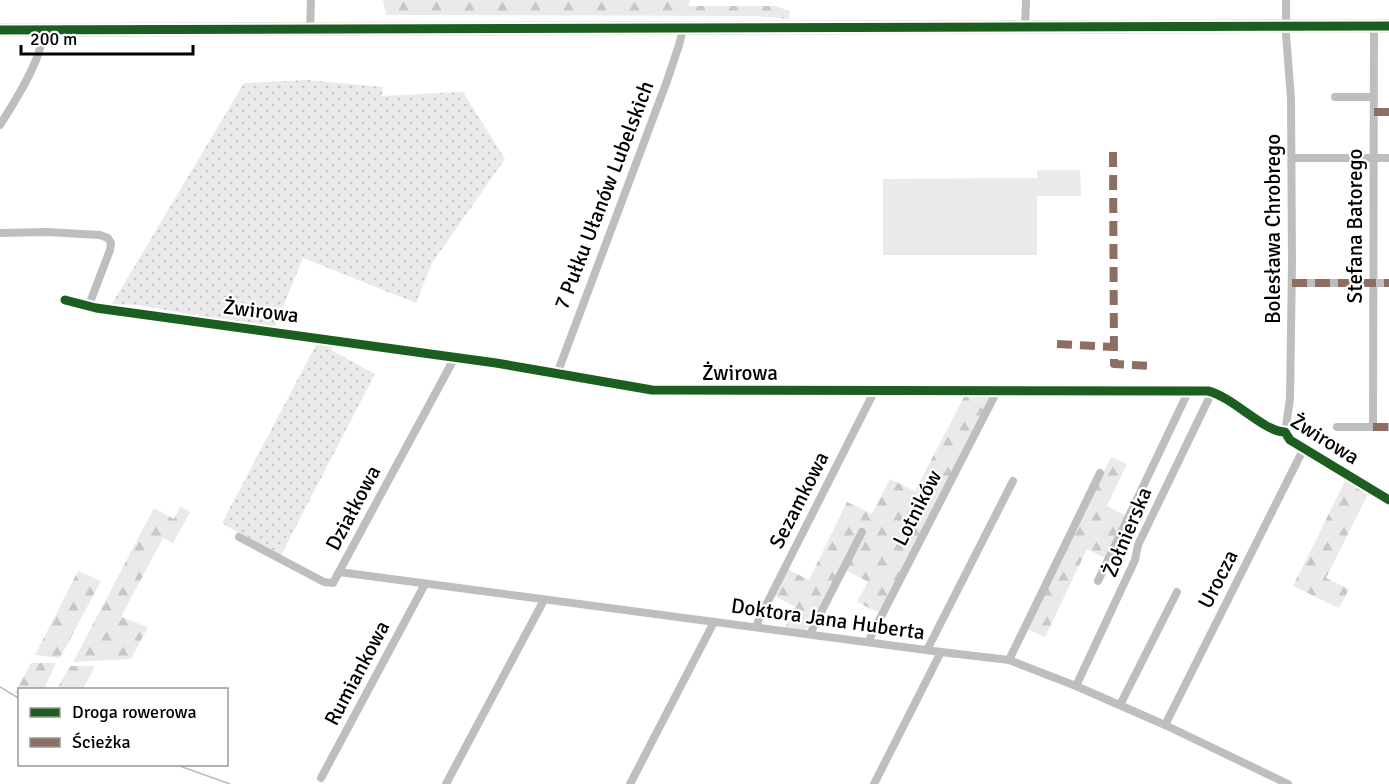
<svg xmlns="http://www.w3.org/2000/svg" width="1389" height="784" font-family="Signika,sans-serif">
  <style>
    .grass { fill: #eaeaea }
    .forest { fill: url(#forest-firs) }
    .garden { fill: url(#garden-dots) }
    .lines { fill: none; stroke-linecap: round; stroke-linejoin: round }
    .stream { stroke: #bcbcbc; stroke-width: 1.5 }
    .major-casing { stroke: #dbdbdb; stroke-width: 14 }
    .minor { stroke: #bebebe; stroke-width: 8 }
    .major { stroke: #bdbdbd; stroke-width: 10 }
    .quiet { stroke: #8d6e63; stroke-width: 8; stroke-dasharray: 15 8; stroke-linecap: butt }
    .cycleway-casing { stroke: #fff; stroke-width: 13 }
    .cycleway { stroke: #1b5e20; stroke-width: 9 }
    .labels { text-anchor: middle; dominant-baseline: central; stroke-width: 4.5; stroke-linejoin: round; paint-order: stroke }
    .street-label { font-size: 21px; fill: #000; stroke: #fff }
  </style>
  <defs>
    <pattern id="forest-firs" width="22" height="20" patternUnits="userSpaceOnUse" patternTransform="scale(1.5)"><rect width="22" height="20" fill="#eaeaea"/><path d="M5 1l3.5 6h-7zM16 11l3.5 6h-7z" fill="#c7c7c7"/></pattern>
    <pattern id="garden-dots" width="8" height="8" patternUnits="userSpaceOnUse" patternTransform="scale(1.5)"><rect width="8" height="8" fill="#eaeaea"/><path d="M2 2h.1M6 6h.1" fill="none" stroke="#c7c7c7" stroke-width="1.8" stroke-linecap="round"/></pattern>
  </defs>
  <rect width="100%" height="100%" fill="#fff"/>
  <!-- grass -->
  <path class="grass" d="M1037,170H1080L1081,196H1037V255H883V179L1037,178Z"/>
  <!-- forest -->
  <path class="forest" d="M383,0H690L688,6H775L790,11L789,19L756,16L386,15Z
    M966,393L988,394L990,398L879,613L857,602L868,582L846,570L809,627L805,630L785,628L795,607L773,595L787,569L809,580L847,502L872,514L890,479L915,491Z
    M1111,457L1127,464L1107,506L1127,516L1107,559L1087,549L1045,637L1027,629Z
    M1346,479L1369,492L1326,578L1349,589L1339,608L1293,586Z
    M180,506L190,512L173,543L163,538L121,617L148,627L131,659L73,662L154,508L174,519Z
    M78,571L101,581L60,658L35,655Z
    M31,663H56L44,689L20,690L19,696L15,693Z
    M70,666H95L83,689H57Z"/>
  <!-- garden -->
  <path class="garden" d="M307,80L383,87L382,96L463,92L505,159L432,263L416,303L303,258L275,326L200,316L196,313L195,315L137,305L112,304L244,83Z
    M320,341L333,343L331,348L333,351L375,374L280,557L222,523L317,343Z"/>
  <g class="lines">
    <!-- stream -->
    <path class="stream" d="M0,687L20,699
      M174,764L230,784"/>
    <!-- major casing -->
    <g class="major-casing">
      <path id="major" d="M0,30L1389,26"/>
    </g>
    <!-- minor -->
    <path class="minor" d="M1025,27L1026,0
      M310,29L311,0
      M1335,97H1374
      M1374,112H1389
      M0,125C12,106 48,51 41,30
      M1292,158H1389
      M0,233L47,232L100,235L108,238L111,243L110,250L89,305
      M1292,283H1389
      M65,300L96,308L496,363L652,390L1208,391C1233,397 1264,432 1285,432L1290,440L1389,500
      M557,374L667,81L679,45L683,29
      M1337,427H1389
      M1373,427L1374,26
      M1285,432L1290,399L1292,262L1291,99L1286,34V0
      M239,537L324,582L333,583L455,357
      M339,572L941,652L1009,660L1076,686L1165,725L1288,784
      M1098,581L1189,390
      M756,627L759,619L875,390
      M810,634L862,532
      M868,642L995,395V390
      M927,650L1013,481
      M1009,660L1100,473
      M1076,686L1135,560L1138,545L1212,392
      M1120,705L1177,592
      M1165,725L1304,448
      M321,778L425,584
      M446,784L544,600
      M630,784L714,622
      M874,784L941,652"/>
    <!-- major -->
    <use href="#major" class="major"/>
    <!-- quiet -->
    <path class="quiet" d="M1374,112H1389
      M1113,152L1114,364L1154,366
      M1292,283H1389
      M1057,344L1114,347
      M1373,427H1389"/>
    <!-- cycleway casing -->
    <g class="cycleway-casing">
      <path id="cycleway" d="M0,30L1389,26
        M65,300L96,308L496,363L652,390L1208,391C1233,397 1264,432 1285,432L1290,440L1389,500"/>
    </g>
    <!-- cycleway -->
    <use href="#cycleway" class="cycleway"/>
  </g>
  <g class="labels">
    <!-- street labels -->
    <g class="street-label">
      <text transform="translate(604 195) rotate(-69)">7 Pułku Ułanów Lubelskich</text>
      <text transform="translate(1355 226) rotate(-90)">Stefana Batorego</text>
      <text transform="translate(1273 229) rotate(-90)">Bolesława Chrobrego</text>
      <text transform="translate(261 311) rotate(7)">Żwirowa</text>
      <text x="740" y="373">Żwirowa</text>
      <text transform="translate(1325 439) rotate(32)">Żwirowa</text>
      <text transform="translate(799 500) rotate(-63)">Sezamkowa</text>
      <text transform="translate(353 508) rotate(-62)">Działkowa</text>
      <text transform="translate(917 508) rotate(-63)">Lotników</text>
      <text transform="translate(1127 532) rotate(-67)">Żołnierska</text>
      <text transform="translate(1218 579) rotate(-63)">Urocza</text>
      <text transform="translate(828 619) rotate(8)">Doktora Jana Huberta</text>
      <text transform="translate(357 673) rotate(-62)">Rumiankowa</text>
    </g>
  </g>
  <!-- legend -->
  <rect x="18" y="688" width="210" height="78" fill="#ffffff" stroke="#999999" stroke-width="1.5"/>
  <rect x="30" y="708" width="30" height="9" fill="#1b5e20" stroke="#999999" stroke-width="1.5"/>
  <text x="72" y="718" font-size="18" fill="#000000">Droga rowerowa</text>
  <rect x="30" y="738" width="30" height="9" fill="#8d6e63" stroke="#999999" stroke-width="1.5"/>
  <text x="72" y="748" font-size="18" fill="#000000">Ścieżka</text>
  <!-- scale -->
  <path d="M21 45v9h172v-9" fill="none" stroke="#000000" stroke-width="3"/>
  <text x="30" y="45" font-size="18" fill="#000000" stroke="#ffffff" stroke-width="4.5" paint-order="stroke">200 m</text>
</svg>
